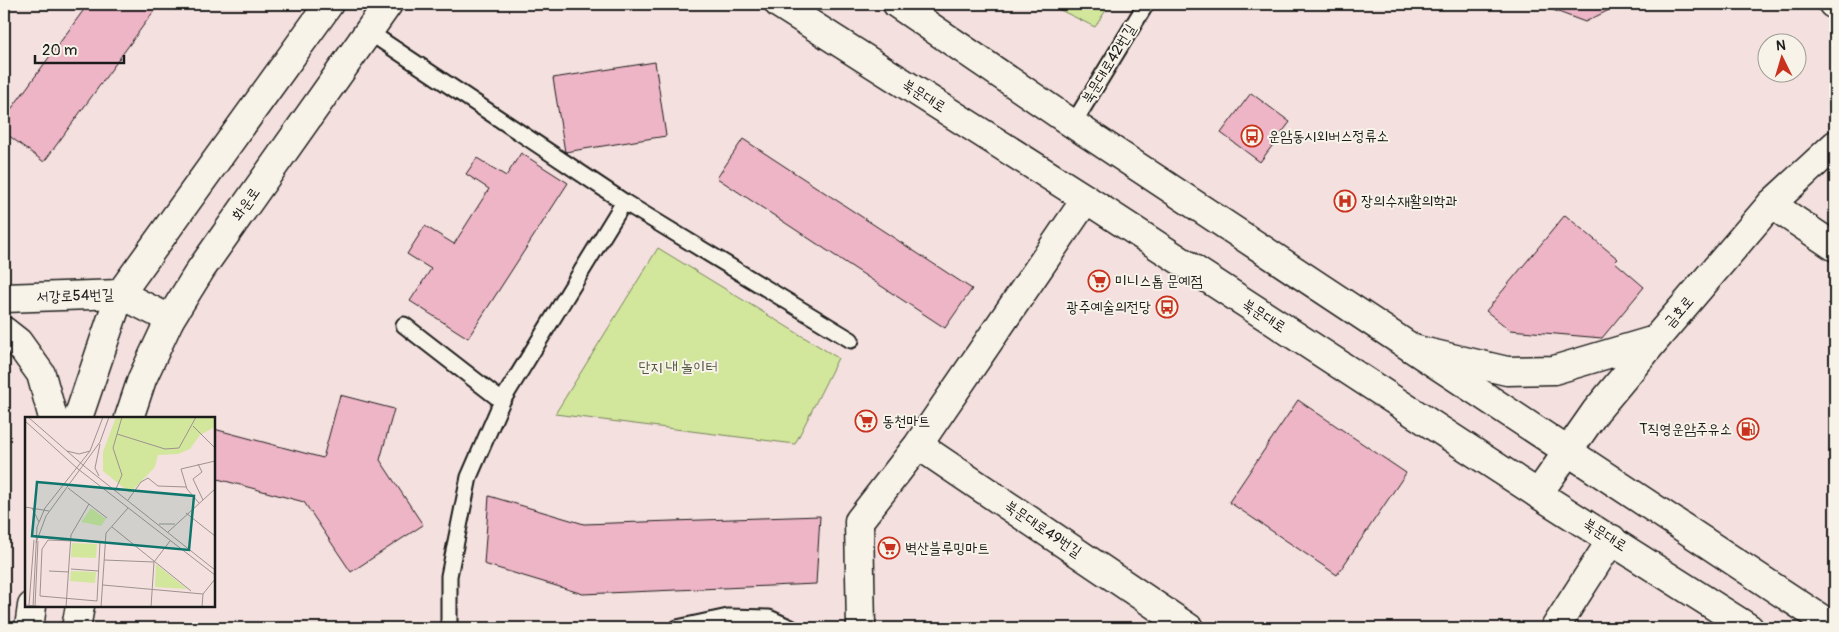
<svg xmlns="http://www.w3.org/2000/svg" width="1839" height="632" font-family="Pangolin,'Poor Story',sans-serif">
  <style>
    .green { fill: #d2e79c; stroke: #77825c }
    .building { fill: #eeb5c7; stroke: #1c1c1c }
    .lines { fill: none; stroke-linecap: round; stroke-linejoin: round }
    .service-casing { stroke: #1c1c1c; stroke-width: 19 }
    .minor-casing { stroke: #1c1c1c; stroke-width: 31 }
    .tertiary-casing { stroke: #1c1c1c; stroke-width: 31 }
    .primary-casing { stroke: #1c1c1c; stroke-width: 31 }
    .service { stroke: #f7f3e8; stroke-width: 15 }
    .minor { stroke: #f7f3e8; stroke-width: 28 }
    .tertiary { stroke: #f7f3e8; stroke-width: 28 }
    .primary { stroke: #f7f3e8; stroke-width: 28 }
    .labels { text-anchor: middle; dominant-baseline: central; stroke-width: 4; stroke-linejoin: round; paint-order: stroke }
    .street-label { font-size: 15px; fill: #1c1c1c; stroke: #f7f3e8 }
    .poi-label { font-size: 15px; fill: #1c1c1c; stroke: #f7f3e8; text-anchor: start }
    .park-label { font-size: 15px; fill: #535942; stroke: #f7f3e8 }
    .inset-road { fill: none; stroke: #9e9290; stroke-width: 1 }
    .view { fill: #0f766e; fill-opacity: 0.15; stroke: #0f766e; stroke-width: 2.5 }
    .inset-edge { fill: none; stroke: #1c1c1c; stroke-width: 2.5 }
  </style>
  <rect width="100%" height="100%" fill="#f4e0de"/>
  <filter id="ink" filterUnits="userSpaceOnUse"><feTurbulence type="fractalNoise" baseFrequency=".02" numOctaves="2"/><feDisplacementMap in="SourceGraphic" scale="10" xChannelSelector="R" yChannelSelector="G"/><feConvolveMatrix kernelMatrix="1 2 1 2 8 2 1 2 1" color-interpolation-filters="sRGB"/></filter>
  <g filter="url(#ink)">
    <!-- green -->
    <path class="green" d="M1048,4H1110L1095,27Z
      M658,248L838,358L795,444L555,414Z"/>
    <!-- building -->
    <path class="building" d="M88,4H159L44,162L4,132V119Z
      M1537,4H1621L1585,22Z
      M655,62L666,136L565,152L553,78Z
      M1251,93L1290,122L1260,162L1221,133Z
      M743,139L972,289L945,328L717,178Z
      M521,153L568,183L468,338L410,301L431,269L407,254L425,226L454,244L489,189L466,174L477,158L506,176Z
      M1565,215L1618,259L1615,262L1644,287L1602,338L1510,330L1486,311Z
      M340,395L394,409L380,460L423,525L351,572L304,502L214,478V429L323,458Z
      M1298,400L1406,473L1337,575L1229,502Z
      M489,496L584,524L820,516L816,584L583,594L484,564Z"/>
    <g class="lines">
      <!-- service casing -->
      <g class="service-casing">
        <path id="service" d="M369,32L624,202L851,340
          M1073,124L1146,4
          M404,325L502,401
          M449,628V576L469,477L502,401L624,202
          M677,628L728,617L769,618L791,628"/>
      </g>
      <!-- minor casing -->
      <g class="minor-casing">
        <path id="minor" d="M1833,4L1835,5
          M1771,204L1835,247
          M4,298L120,294L170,319
          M918,445L1189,628
          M861,628L859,521L918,445L1086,199
          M1555,628L1612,539"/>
      </g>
      <!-- tertiary casing -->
      <g class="tertiary-casing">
        <path id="tertiary" d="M4,331L18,342L41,374L53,418
          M1417,350L1507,371L1554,370L1655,340
          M78,418L120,294L329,4
          M129,418L142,379L170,319L201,269L388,4
          M1538,494L1596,411L1655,340L1771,204L1835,145
          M29,628L32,606
          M76,628L80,606"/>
      </g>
      <!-- primary casing -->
      <g class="primary-casing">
        <path id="primary" d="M779,4L1086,199L1538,494L1749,628
          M897,4L1073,124L1835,628"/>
      </g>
      <!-- service -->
      <use href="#service" class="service"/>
      <!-- minor -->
      <use href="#minor" class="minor"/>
      <!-- tertiary -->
      <use href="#tertiary" class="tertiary"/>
      <!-- primary -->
      <use href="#primary" class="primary"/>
    </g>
  </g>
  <!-- icons -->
  <defs>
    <g id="bus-ring" transform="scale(1.125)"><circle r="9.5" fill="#f7f3e8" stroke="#c8321e" stroke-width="1.5"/><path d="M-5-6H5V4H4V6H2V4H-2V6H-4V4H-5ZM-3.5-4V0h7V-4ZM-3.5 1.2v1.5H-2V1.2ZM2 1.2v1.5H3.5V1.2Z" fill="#c8321e"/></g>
    <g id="hospital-ring" transform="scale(1.125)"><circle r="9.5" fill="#f7f3e8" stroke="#c8321e" stroke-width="1.5"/><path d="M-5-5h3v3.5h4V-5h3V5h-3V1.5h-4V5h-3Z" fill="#c8321e"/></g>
    <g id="supermarket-ring" transform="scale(1.125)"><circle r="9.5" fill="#f7f3e8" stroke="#c8321e" stroke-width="1.5"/><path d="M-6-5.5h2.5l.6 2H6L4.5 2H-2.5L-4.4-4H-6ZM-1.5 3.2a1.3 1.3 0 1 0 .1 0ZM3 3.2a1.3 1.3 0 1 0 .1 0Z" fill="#c8321e"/></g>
    <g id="fuel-ring" transform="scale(1.125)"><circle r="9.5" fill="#f7f3e8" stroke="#c8321e" stroke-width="1.5"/><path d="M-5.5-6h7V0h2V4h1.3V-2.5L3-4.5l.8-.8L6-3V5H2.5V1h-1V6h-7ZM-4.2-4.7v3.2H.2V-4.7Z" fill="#c8321e"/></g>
  </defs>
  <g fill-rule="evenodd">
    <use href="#bus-ring" x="1252" y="136"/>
    <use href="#hospital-ring" x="1345" y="201"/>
    <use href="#supermarket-ring" x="1099" y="281"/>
    <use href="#bus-ring" x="1167" y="307"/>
    <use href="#supermarket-ring" x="866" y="421"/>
    <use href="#fuel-ring" x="1748" y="429"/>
    <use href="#supermarket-ring" x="889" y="548"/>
  </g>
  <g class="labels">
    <!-- street labels -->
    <g class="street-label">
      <text transform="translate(1109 64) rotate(-59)">북문대로42번길</text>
      <text transform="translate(924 96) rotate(32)">북문대로</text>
      <text transform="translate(246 204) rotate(-55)">화운로</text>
      <text transform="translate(75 296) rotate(-2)">서강로54번길</text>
      <text transform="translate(1679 312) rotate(-49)">금호로</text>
      <text transform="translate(1264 316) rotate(33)">북문대로</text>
      <text transform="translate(1043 529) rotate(34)">북문대로49번길</text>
      <text transform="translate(1605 535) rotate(32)">북문대로</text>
    </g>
    <!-- poi labels -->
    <g class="poi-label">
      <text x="1268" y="136">운암동시외버스정류소</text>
      <text x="1361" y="201">장의수재활의학과</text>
      <text x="1115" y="281">미니스톱 문예점</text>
      <text x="1151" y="307" text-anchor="end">광주예술의전당</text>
      <text x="882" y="421">동천마트</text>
      <text x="1732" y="429" text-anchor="end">T직영운암주유소</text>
      <text x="905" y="548">벽산블루밍마트</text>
    </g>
    <!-- park labels -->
    <g class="park-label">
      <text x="678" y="367">단지 내 놀이터</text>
    </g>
  </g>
  <!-- overview -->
  <g transform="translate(25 417)">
    <rect width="190" height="190" fill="#f4e0de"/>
    <path d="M91,0H190V10L175,18L165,32L153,37L133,38L130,50L105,76L78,54V35ZM66,91L81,102L76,109L56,105ZM47,126L72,127L71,141L46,140ZM131,147L162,172L130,170ZM46,154L71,155L70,166L45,164Z" fill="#d2e79c"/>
    <path class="inset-road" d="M3,0L59,49L190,153M0,4L53,52L190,158M168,9L190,31M92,17L140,32L154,31L171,0M42,34L54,37L65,34M173,47L177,55L168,62L178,83M74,59L70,51L75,27M123,61L133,69L161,70M43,71L82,101M90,74L97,58L88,31L97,0M103,83L116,65L123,61M174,86L162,72L156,52L190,44M0,90L24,94M7,91L14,105M161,96L190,119M134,107H150M87,110L166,174M143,115L190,72M23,123L75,125L72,184L15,179L17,132ZM11,126L21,99L75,25L84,0M79,143L129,145M46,152L74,154M24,154L44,155M78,168L178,177M0,188L23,190M4,188L9,123M10,189L13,124M8,190L12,110L20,91L65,34L78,0M41,190L46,118L64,87M76,190L81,116L103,91M126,190L129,145L145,124M177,190L178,177L190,162"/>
    <path class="view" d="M12,65L169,79L164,133L7,119Z"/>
    <rect width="190" height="190" class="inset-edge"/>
  </g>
  <!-- margin -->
  <rect width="1839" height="632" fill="none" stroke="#f7f3e8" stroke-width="20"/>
  <rect x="10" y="10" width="1819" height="612" fill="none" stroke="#1c1c1c" stroke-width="2" filter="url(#ink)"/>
  <!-- north arrow -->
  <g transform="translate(1782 58) rotate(355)"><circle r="24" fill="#f7f3e8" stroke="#9f9d96"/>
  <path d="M0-4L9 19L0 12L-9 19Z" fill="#c8321e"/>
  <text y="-8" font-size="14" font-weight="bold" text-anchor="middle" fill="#1c1c1c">N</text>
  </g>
  <!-- scale -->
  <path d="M35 55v8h89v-8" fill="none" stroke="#1c1c1c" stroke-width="2.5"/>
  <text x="42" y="55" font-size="15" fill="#1c1c1c" stroke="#f7f3e8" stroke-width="4" paint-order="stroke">20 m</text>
</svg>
